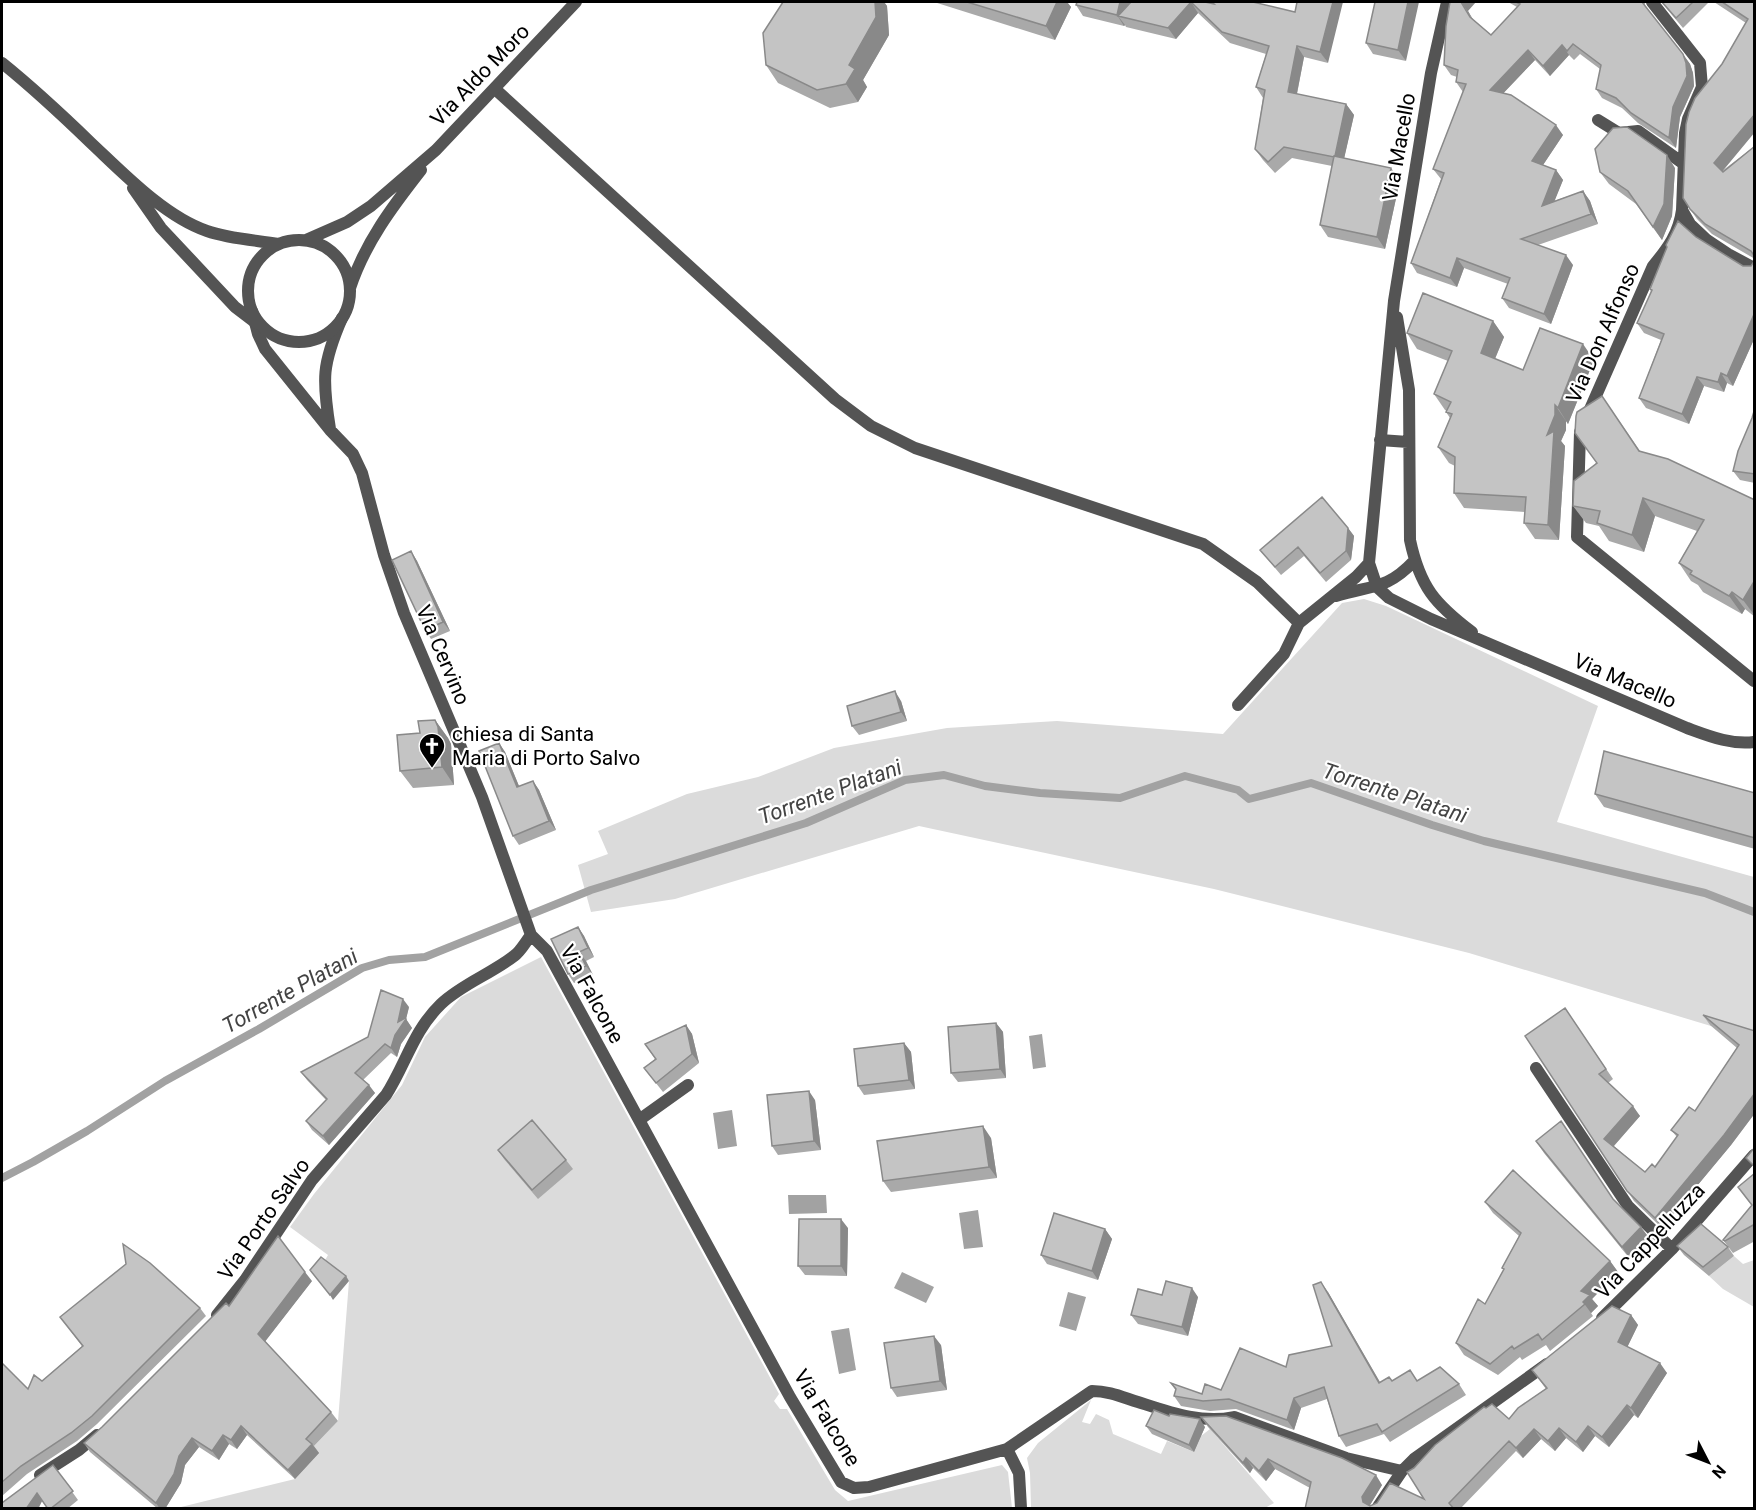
<svg xmlns="http://www.w3.org/2000/svg" width="1756" height="1510" font-family="Roboto,sans-serif">
  <style>
    .green { fill: #dbdbdb }
    .water { fill: #a2a2a2 }
    .lines { fill: none; stroke-linecap: round; stroke-linejoin: round }
    .stream { stroke: #a2a2a2; stroke-width: 8 }
    .minor { stroke: #545454; stroke-width: 12 }
    .tertiary { stroke: #545454; stroke-width: 12 }
    .wall { fill: #a9a9a9 }
    .shaded-wall { fill: #898989 }
    .building { fill: #c4c4c4; stroke: #898989; stroke-width: 1.5 }
    .labels { text-anchor: middle; dominant-baseline: central; stroke-width: 4.5; stroke-linejoin: round; paint-order: stroke }
    .street-label { font-size: 21px; fill: #000; stroke: #fff }
    .poi-label { font-size: 21px; fill: #000; stroke: #fff; text-anchor: start }
    .water-label { font-size: 22px; font-style: italic; fill: #434343; stroke: #fff }
  </style>
  <rect width="100%" height="100%" fill="#fff"/>
  <!-- green -->
  <path class="green" d="M1364,599L1386,606L1598,706L1557,822L1754,877V1039L1469,953L1214,889L919,826L675,899L591,912L578,865L608,854L598,831L687,794L758,777L834,748L947,728L1057,721L1223,734L1342,603Z
    M541,957L779,1394L774,1401L780,1409H787L835,1490L848,1501L1002,1465L1008,1472L1012,1508H177L295,1479L318,1454L312,1448L338,1421L349,1281L324,1262L328,1255L290,1227L314,1194L402,1085L425,1037L461,997Z
    M1734,1256L1743,1264L1754,1260V1307L1723,1289L1709,1276Z
    M1091,1400L1082,1422L1090,1424L1096,1414L1109,1420L1113,1434L1161,1454L1167,1441L1194,1452L1201,1436L1210,1429L1274,1503L1265,1508H1031L1030,1473L1027,1458L1038,1443Z"/>
  <!-- water -->
  <path class="water" d="M1042,1034L1046,1067L1033,1069L1029,1036Z
    M732,1110L737,1146L718,1149L713,1113Z
    M788,1195H826L827,1213L789,1214Z
    M978,1210L983,1247L964,1249L959,1213Z
    M902,1272L934,1287L926,1303L894,1288Z
    M1068,1292L1086,1297L1076,1331L1059,1326Z
    M849,1328L856,1370L839,1374L831,1331Z"/>
  <g class="lines">
    <!-- stream -->
    <path class="stream" d="M2,1178L33,1162L87,1131L165,1081L259,1029L362,968L389,960L425,957L591,890L806,823L905,780L944,775L985,786L1040,793L1120,798L1185,776L1238,790L1249,799L1311,783L1432,825L1484,841L1705,893L1754,912"/>
    <!-- minor -->
    <path class="minor" d="M1447,2L1431,73L1394,301L1369,563L1377,587L1389,598L1431,619L1687,728C1709,736 1731,745 1754,742
      M1652,2L1700,63L1702,87L1688,119L1685,133L1682,210L1690,224L1707,240L1728,254L1754,268
      M495,89L835,399L871,426L915,448L1203,544L1257,582L1299,623
      M1598,120L1619,133L1638,131L1684,164
      M1682,210C1679,233 1668,248 1653,266L1580,432L1577,537L1754,681
      M252,311L258,334L265,349L330,430L353,454L362,473L384,555L404,613L482,797L531,935L547,951L790,1397L841,1482L854,1488L869,1487L1007,1449L1092,1391C1109,1391 1122,1397 1138,1402C1169,1412 1201,1424 1234,1417L1346,1458L1402,1471
      M1397,317L1409,390L1410,540C1420,587 1435,604 1472,632
      M330,429C322,379 322,364 342,318
      M1380,440L1408,442
      M1336,596C1371,585 1387,590 1414,561
      M1238,705L1284,654L1299,623L1356,577L1369,563
      M1536,1068L1628,1206L1672,1249
      M639,1120L688,1085
      M217,1315L245,1280L312,1180L386,1095C406,1064 413,1031 441,1004C462,984 491,974 514,956C521,951 526,941 531,935
      M1602,1318L1672,1249L1754,1155
      M1007,1449L1019,1473L1021,1508
      M40,1475L79,1450L97,1435
      M1377,1508L1402,1471L1414,1459L1547,1364"/>
    <!-- tertiary -->
    <path class="tertiary" d="M2,63C33,88 62,115 91,143C122,172 165,217 207,231C230,239 255,240 279,244
      M133,188L161,228L235,307L256,323
      M306,240L347,222L371,206L436,150L576,2
      M248 291a51 51 0 1 1 102 0a51 51 0 1 1-102 0Z
      M350,288C365,243 392,207 421,170"/>
  </g>
  <!-- wall -->
  <path class="wall" d="M783,2H884L887,6L889,35L863,80L867,87L858,102L830,108L778,83L766,65Z
    M934,2H1067L1071,7L1055,40Z
    M1077,2L1214,4L1295,12L1328,63L1304,57L1297,94L1346,104L1354,115L1344,158L1400,180L1385,249L1328,237L1320,225L1332,166L1292,158L1275,173L1263,160L1255,149L1263,98L1256,87L1266,54L1230,43L1198,13L1176,39L1126,27L1125,25L1124,26L1083,16L1076,5Z
    M1375,2L1406,61L1373,54L1366,43Z
    M1508,2H1645V6L1690,64L1693,73L1694,86L1680,117L1676,148L1638,123L1622,108L1602,98L1596,89L1600,69L1580,54L1574,60L1569,55L1550,76L1535,60L1503,93L1563,135L1543,165L1556,170L1563,180L1554,201L1583,191L1590,201L1598,224L1538,245L1573,265L1551,324L1509,308L1502,298L1508,284L1464,268L1457,287L1417,273L1411,263L1441,179L1433,169L1463,92L1456,82L1457,77L1451,75L1444,65L1468,11L1472,19L1491,35L1517,7Z
    M1661,2H1709L1683,28Z
    M1714,2H1755L1722,171L1755,146V259L1712,234L1697,219L1690,209L1722,64L1746,23Z
    M1675,168L1672,216L1662,240L1636,204L1609,184L1600,172Z
    M1696,237L1743,266H1751L1755,260V337L1733,386L1727,383L1724,392L1704,386L1689,424L1646,408L1639,398L1661,340L1644,333L1637,323L1651,292L1650,289Z
    M1493,321L1504,337L1495,359L1523,370L1594,360L1568,424L1566,421V430L1561,441L1565,446L1559,540L1535,539L1524,523L1525,512L1464,508L1454,493L1455,466L1449,463L1438,447L1450,418L1446,412L1447,411L1445,410L1434,394L1448,361L1417,349L1407,333Z
    M1602,396L1640,451L1755,500V617L1745,609L1742,614L1703,592L1698,585L1691,581L1679,563L1697,531L1655,516L1644,552L1609,541L1599,526L1586,523L1573,506L1596,463Z
    M1755,408V483L1740,480L1733,471L1752,418Z
    M1348,528L1354,536L1351,560L1326,582L1304,556L1281,575L1260,550Z
    M411,551L417,561L450,631L431,639L425,630Z
    M901,701L907,721L859,735L852,726Z
    M435,720L448,738L451,744L454,785L413,788L400,771L420,733Z
    M499,743L505,752L519,786L533,781L539,790L556,830L519,845L513,836Z
    M1755,793V849L1604,807L1595,794Z
    M578,927L584,936L594,957L586,961L593,975L574,983L568,974Z
    M409,1007L406,1019L412,1028L401,1044L397,1057L391,1053L363,1080L375,1093L329,1145L312,1130L306,1121L326,1100L307,1080L301,1072L368,1037Z
    M1565,1008L1613,1079L1608,1083L1640,1116L1614,1146L1645,1172L1655,1167L1677,1137L1671,1130L1695,1111L1737,1048L1710,1025L1703,1015L1755,1031V1113L1731,1145L1662,1228L1634,1201L1525,1036Z
    M996,1023L1003,1032L1006,1078L958,1082L951,1073Z
    M686,1025L692,1034L699,1063L663,1092L644,1068L655,1059L645,1044Z
    M904,1043L911,1052L915,1089L864,1095L858,1086Z
    M815,1100L821,1150L778,1155L772,1146Z
    M991,1138L997,1178L891,1192L883,1181Z
    M1536,1141L1614,1200L1650,1239L1630,1259L1544,1153Z
    M498,1150L566,1160L573,1169L538,1199L504,1159Z
    M1755,1173V1241L1733,1253L1723,1240L1752,1206L1738,1187Z
    M1485,1202L1610,1261L1618,1272L1592,1299L1598,1306L1591,1313L1593,1316L1550,1351L1546,1345L1522,1360L1520,1357L1498,1375L1464,1355L1456,1343L1485,1304L1504,1270L1502,1268L1519,1236L1493,1213Z
    M848,1228L847,1276L805,1275L798,1266Z
    M1105,1229L1112,1239L1098,1280L1047,1264L1041,1255Z
    M1677,1246L1728,1247L1734,1256L1709,1276L1684,1255Z
    M312,1281L265,1341L331,1412L338,1421L314,1446L319,1453L295,1479L247,1435L237,1449L229,1444L219,1460L199,1447L185,1465L181,1483L165,1509H158L90,1452L84,1443L102,1427L229,1306Z
    M1328,1292L1380,1382L1417,1381L1459,1384L1466,1395L1390,1442L1384,1434L1346,1447L1339,1436L1327,1399L1301,1408L1294,1430L1236,1409L1210,1411L1181,1406L1174,1396L1176,1391L1171,1383L1202,1394L1221,1390L1286,1367L1332,1346Z
    M1162,1295L1198,1297L1188,1336L1138,1324L1131,1315Z
    M200,1308L206,1316L97,1424L77,1441L27,1474L2,1496V1363L28,1389L42,1381L82,1346L60,1317Z
    M1631,1315L1638,1325L1627,1347L1667,1373L1638,1418L1634,1415L1609,1447L1595,1436L1583,1452L1566,1438L1555,1451L1541,1439L1523,1458L1516,1451L1460,1509H1305L1310,1488L1275,1469L1266,1481L1253,1468L1250,1473L1208,1427L1201,1417L1382,1485L1369,1506L1424,1499L1414,1468L1486,1408L1509,1419L1546,1389L1532,1370Z
    M941,1345L947,1390L897,1397L891,1388Z
    M1169,1416L1205,1427L1194,1452L1152,1434L1146,1426Z
    M53,1465L78,1500L67,1509H48L42,1501L38,1509H2Z"/>
  <!-- shaded-wall -->
  <path class="shaded-wall" d="M875,2H884L887,6L889,35L863,80L867,87L858,102L846,84L849,65Z
    M1057,2H1067L1071,7L1055,40L1046,26Z
    M1120,2H1131L1118,16L1125,25L1124,26L1117,15Z
    M1191,2L1198,13L1176,39L1168,28Z
    M1333,2H1343L1328,63L1320,52Z
    M1408,2H1419L1406,61L1398,50Z
    M1461,2H1476L1468,11L1477,26Z
    M1562,45L1569,55L1550,76L1543,66Z
    M1297,46L1304,57L1295,103L1288,92Z
    M1528,50L1535,60L1497,100L1490,90Z
    M1683,54L1690,64L1693,73L1694,86L1680,117L1676,148L1669,138L1673,107Z
    M1346,104L1354,115L1342,168L1335,157Z
    M1755,114V132L1721,173L1714,163Z
    M1556,125L1563,135L1539,171L1532,161Z
    M1667,155L1675,168L1672,216L1662,240L1653,227Z
    M1391,168L1400,180L1385,249L1377,237Z
    M1556,170L1563,180L1549,215L1542,206Z
    M1583,191L1590,201L1598,224L1591,214Z
    M1566,255L1573,265L1551,324L1544,314Z
    M1457,258L1464,268L1457,287L1450,278Z
    M1755,312V337L1733,386L1727,376Z
    M1493,321L1504,337L1491,368L1481,353Z
    M1583,344L1594,360L1568,424L1558,408Z
    M1721,373L1727,383L1724,392L1718,382Z
    M1697,377L1704,386L1689,424L1682,414Z
    M1555,405L1566,421V430L1561,441L1565,446L1559,540L1548,525L1547,435Z
    M1643,498L1655,516L1644,552L1632,535Z
    M1348,528L1354,536L1351,560L1346,551Z
    M411,551L417,561L450,631L443,622Z
    M1755,580V616L1743,600Z
    M1732,592L1745,609L1742,614L1729,596Z
    M895,691L901,701L907,721L901,712Z
    M435,720L448,738L451,744L454,785L442,767Z
    M499,743L505,752L523,796L517,787Z
    M533,781L539,790L556,830L549,821Z
    M578,927L584,936L594,957L588,948Z
    M579,952L586,961L593,975L586,966Z
    M403,999L409,1007L406,1019L412,1028L401,1044L397,1057L391,1048Z
    M996,1023L1003,1032L1006,1078L1000,1069Z
    M686,1025L692,1034L699,1063L692,1054Z
    M904,1043L911,1052L915,1089L909,1080Z
    M369,1085L375,1093L329,1145L323,1136Z
    M809,1091L815,1100L821,1150L814,1141Z
    M1755,1093V1113L1731,1145L1662,1228L1655,1218Z
    M1633,1106L1640,1116L1611,1149L1604,1139Z
    M983,1126L991,1138L997,1178L989,1167Z
    M841,1219L848,1228L847,1276L841,1266Z
    M1641,1227L1650,1239L1630,1259L1622,1247Z
    M1105,1229L1112,1239L1098,1280L1092,1271Z
    M1610,1261L1618,1272L1592,1299L1598,1306L1591,1313L1583,1302L1581,1291Z
    M305,1272L312,1281L264,1343L258,1334Z
    M346,1276L349,1281L333,1300L330,1295Z
    M1321,1282L1328,1292L1386,1393L1379,1383Z
    M1192,1288L1198,1297L1188,1336L1182,1327Z
    M1631,1315L1638,1325L1625,1352L1618,1342Z
    M934,1336L941,1345L947,1390L940,1381Z
    M1660,1363L1667,1373L1638,1418L1631,1408Z
    M1294,1398L1301,1408L1294,1430L1287,1420Z
    M1627,1405L1634,1415L1609,1447L1602,1437Z
    M1200,1419L1205,1427L1194,1452L1189,1445Z
    M241,1426L247,1435L237,1449L231,1440Z
    M1588,1426L1595,1436L1583,1452L1576,1442Z
    M1559,1428L1566,1438L1555,1451L1548,1441Z
    M1534,1429L1541,1439L1523,1458L1516,1448Z
    M223,1435L229,1444L219,1460L212,1451Z
    M192,1438L199,1447L185,1465L181,1483L165,1509H160L156,1503L179,1456Z
    M312,1444L319,1453L295,1479L288,1470Z
    M1246,1458L1253,1468L1250,1473L1243,1463Z
    M1268,1459L1275,1469L1266,1481L1259,1471Z
    M1376,1475L1382,1485L1369,1507L1363,1502L1362,1497Z
    M37,1493L42,1501L38,1509H26Z"/>
  <!-- building -->
  <path class="building" d="M783,2H875L876,17L849,65L855,69L846,84L817,90L766,65L763,33Z
    M967,2H1057L1046,26Z
    M1077,2H1120L1117,15L1076,5Z
    M1131,2H1205L1214,4L1212,2H1253L1295,12L1297,2H1333L1320,52L1297,46L1288,92L1346,104L1335,156L1334,157L1284,147L1268,162L1255,149L1265,90L1256,87L1269,46L1222,32L1191,2L1168,28L1118,16Z
    M1375,2H1408L1398,50L1366,43Z
    M1450,2H1461L1470,17L1491,35L1520,4L1516,2H1642L1683,54L1686,63L1687,76L1673,107L1669,138L1631,113L1616,98L1596,89L1601,65L1573,44L1567,51L1562,45L1543,66L1528,50L1490,90L1511,95L1556,125L1532,161L1556,170L1542,206L1583,191L1591,214L1521,239L1566,255L1544,314L1502,298L1510,278L1457,258L1450,278L1411,263L1444,173L1433,169L1466,84L1456,82L1458,70L1444,65L1446,26Z
    M1662,2H1693L1676,18Z
    M1722,2H1755V114L1714,163L1723,172L1755,146V257L1751,251L1705,224L1690,209L1683,198L1686,124L1689,112L1695,98L1722,64L1748,19Z
    M1627,127L1667,155L1664,204L1653,227L1628,191L1600,172L1595,149L1613,128Z
    M1334,156L1391,168L1377,237L1320,225Z
    M1678,221L1696,237L1743,266H1751L1755,260V312L1727,376L1721,373L1718,382L1697,377L1682,414L1639,398L1664,334L1637,323L1652,290L1650,289L1667,247L1666,245Z
    M1423,293L1493,321L1481,353L1523,370L1540,328L1583,344L1558,408L1555,405V415L1547,435L1554,431L1548,525L1524,523L1526,497L1454,493L1455,457L1438,447L1452,414L1446,412L1451,402L1434,394L1452,351L1407,333Z
    M1602,396L1639,451L1668,459L1755,500V580L1743,600L1732,592L1729,596L1690,574L1692,571L1679,563L1704,520L1643,498L1632,535L1597,523L1600,511L1573,506L1574,481L1597,463L1575,433L1576,416L1577,412Z
    M1755,408V474L1733,471L1738,451L1752,418Z
    M1322,497L1348,528L1346,551L1320,573L1298,547L1275,567L1260,550Z
    M411,551L443,622L425,630L392,560Z
    M895,691L901,712L852,726L847,706Z
    M435,720L438,727L442,767L400,771L397,735L420,733L418,721Z
    M499,743L517,787L533,781L549,821L513,836L479,751Z
    M1604,751L1755,793V838L1595,794Z
    M578,927L588,948L579,952L586,966L568,974L551,939Z
    M381,990L403,999L398,1022L405,1018L406,1019L395,1035L391,1048L385,1044L355,1073L369,1085L323,1136L306,1121L327,1099L301,1072L368,1037Z
    M1565,1008L1606,1069L1599,1074L1633,1106L1604,1139L1645,1172L1652,1164L1655,1167L1678,1135L1671,1130L1689,1107L1695,1111L1739,1045L1703,1015L1755,1031V1093L1724,1135L1655,1218L1627,1191L1525,1036Z
    M996,1023L1000,1069L951,1073L948,1027Z
    M686,1025L692,1054L656,1083L644,1068L656,1059L645,1044Z
    M904,1043L909,1080L858,1086L854,1049Z
    M809,1091L814,1141L772,1146L767,1095Z
    M532,1120L566,1160L532,1190L498,1150Z
    M1561,1121L1613,1199L1641,1227L1622,1247L1536,1141Z
    M983,1126L989,1167L883,1181L877,1141Z
    M1755,1147V1167L1746,1158Z
    M1513,1170L1610,1261L1581,1291L1590,1295L1583,1302L1585,1304L1542,1340L1538,1334L1514,1349L1512,1346L1490,1364L1456,1343L1478,1299L1485,1304L1504,1269L1502,1268L1521,1233L1485,1202Z
    M1755,1173V1224L1725,1241L1723,1240L1752,1205L1738,1187Z
    M1054,1213L1105,1229L1092,1271L1041,1255Z
    M799,1219H841V1266H798Z
    M1701,1224L1728,1247L1703,1267L1677,1246Z
    M278,1236L305,1272L258,1334L331,1412L306,1439L312,1444L288,1470L241,1426L231,1440L223,1435L212,1451L192,1438L179,1456L174,1474L156,1503L84,1443L102,1427L226,1303L229,1306Z
    M123,1244L150,1263L200,1308L92,1416L71,1433L21,1466L2,1482V1363L28,1389L34,1375L42,1381L83,1346L60,1317L126,1264Z
    M321,1257L346,1276L330,1295L310,1270Z
    M1166,1281L1192,1288L1182,1327L1131,1315L1138,1289L1162,1295Z
    M1321,1282L1379,1383L1389,1377L1392,1381L1410,1370L1417,1381L1440,1367L1459,1384L1382,1432L1377,1424L1339,1436L1324,1387L1294,1398L1287,1420L1229,1399L1203,1401L1174,1396L1176,1389L1171,1383L1202,1394L1205,1384L1221,1390L1240,1348L1286,1367L1289,1355L1332,1346L1313,1285Z
    M1612,1306L1631,1315L1618,1342L1660,1363L1631,1408L1627,1405L1602,1437L1588,1426L1576,1442L1559,1428L1548,1441L1534,1429L1516,1448L1509,1441L1449,1503L1454,1509H1305L1311,1482L1268,1459L1259,1471L1246,1458L1243,1463L1201,1417L1226,1416L1342,1458L1376,1475L1362,1497L1363,1502L1370,1506L1377,1503L1390,1483L1424,1499L1407,1472L1414,1468L1435,1445L1484,1407L1486,1408L1492,1404L1509,1419L1518,1408L1547,1388L1532,1370Z
    M934,1336L940,1381L891,1388L884,1343Z
    M1154,1410L1169,1416L1170,1414L1200,1419L1189,1445L1146,1426Z
    M53,1465L73,1491L50,1509H48L37,1493L26,1509H2V1503Z"/>
  <!-- icons -->
  <defs>
    <g id="church-pin" transform="scale(1.35)"><path d="M0 17L-7.5 6A9.5 9.5 0 1 1 7.5 6Z" fill="#000" stroke="#fff"/><path d="M-1.2-6h2.4v3.5h3.3v2.4h-3.3V6h-2.4V-.1h-3.3v-2.4h3.3Z" fill="#fff"/></g>
  </defs>
  <g fill-rule="evenodd">
    <use href="#church-pin" x="432" y="746"/>
  </g>
  <g class="labels">
    <!-- street labels -->
    <g class="street-label">
      <text transform="translate(480 75) rotate(-46)">Via Aldo Moro</text>
      <text transform="translate(1399 147) rotate(-80)">Via Macello</text>
      <text transform="translate(1603 333) rotate(-66)">Via Don Alfonso</text>
      <text transform="translate(443 655) rotate(67)">Via Cervino</text>
      <text transform="translate(1625 681) rotate(23)">Via Macello</text>
      <text transform="translate(592 994) rotate(61)">Via Falcone</text>
      <text transform="translate(264 1219) rotate(-55)">Via Porto Salvo</text>
      <text transform="translate(1650 1241) rotate(-47)">Via Cappelluzza</text>
      <text transform="translate(827 1418) rotate(59)">Via Falcone</text>
    </g>
    <!-- poi labels -->
    <g class="poi-label">
      <text x="452" y="734">chiesa di Santa<tspan x="452" dy="24">Maria di Porto Salvo</tspan></text>
    </g>
    <!-- water labels -->
    <g class="water-label">
      <text transform="translate(830 792) rotate(-20)">Torrente Platani</text>
      <text transform="translate(1395 793) rotate(18)">Torrente Platani</text>
      <text transform="translate(290 991) rotate(-29)">Torrente Platani</text>
    </g>
  </g>
  <!-- border -->
  <rect width="1756" height="1510" fill="none" stroke="#000000" stroke-width="6"/>
  <!-- north arrow -->
  <g transform="translate(1708 1462) rotate(132)" stroke="#ffffff" stroke-width="4.5" paint-order="stroke">
  <path d="M0-4.5L10 22L0 15L-10 22Z" fill="#000000"/>
  <text y="-9" font-size="16" font-weight="bold" text-anchor="middle" fill="#000000">N</text>
  </g>
</svg>
